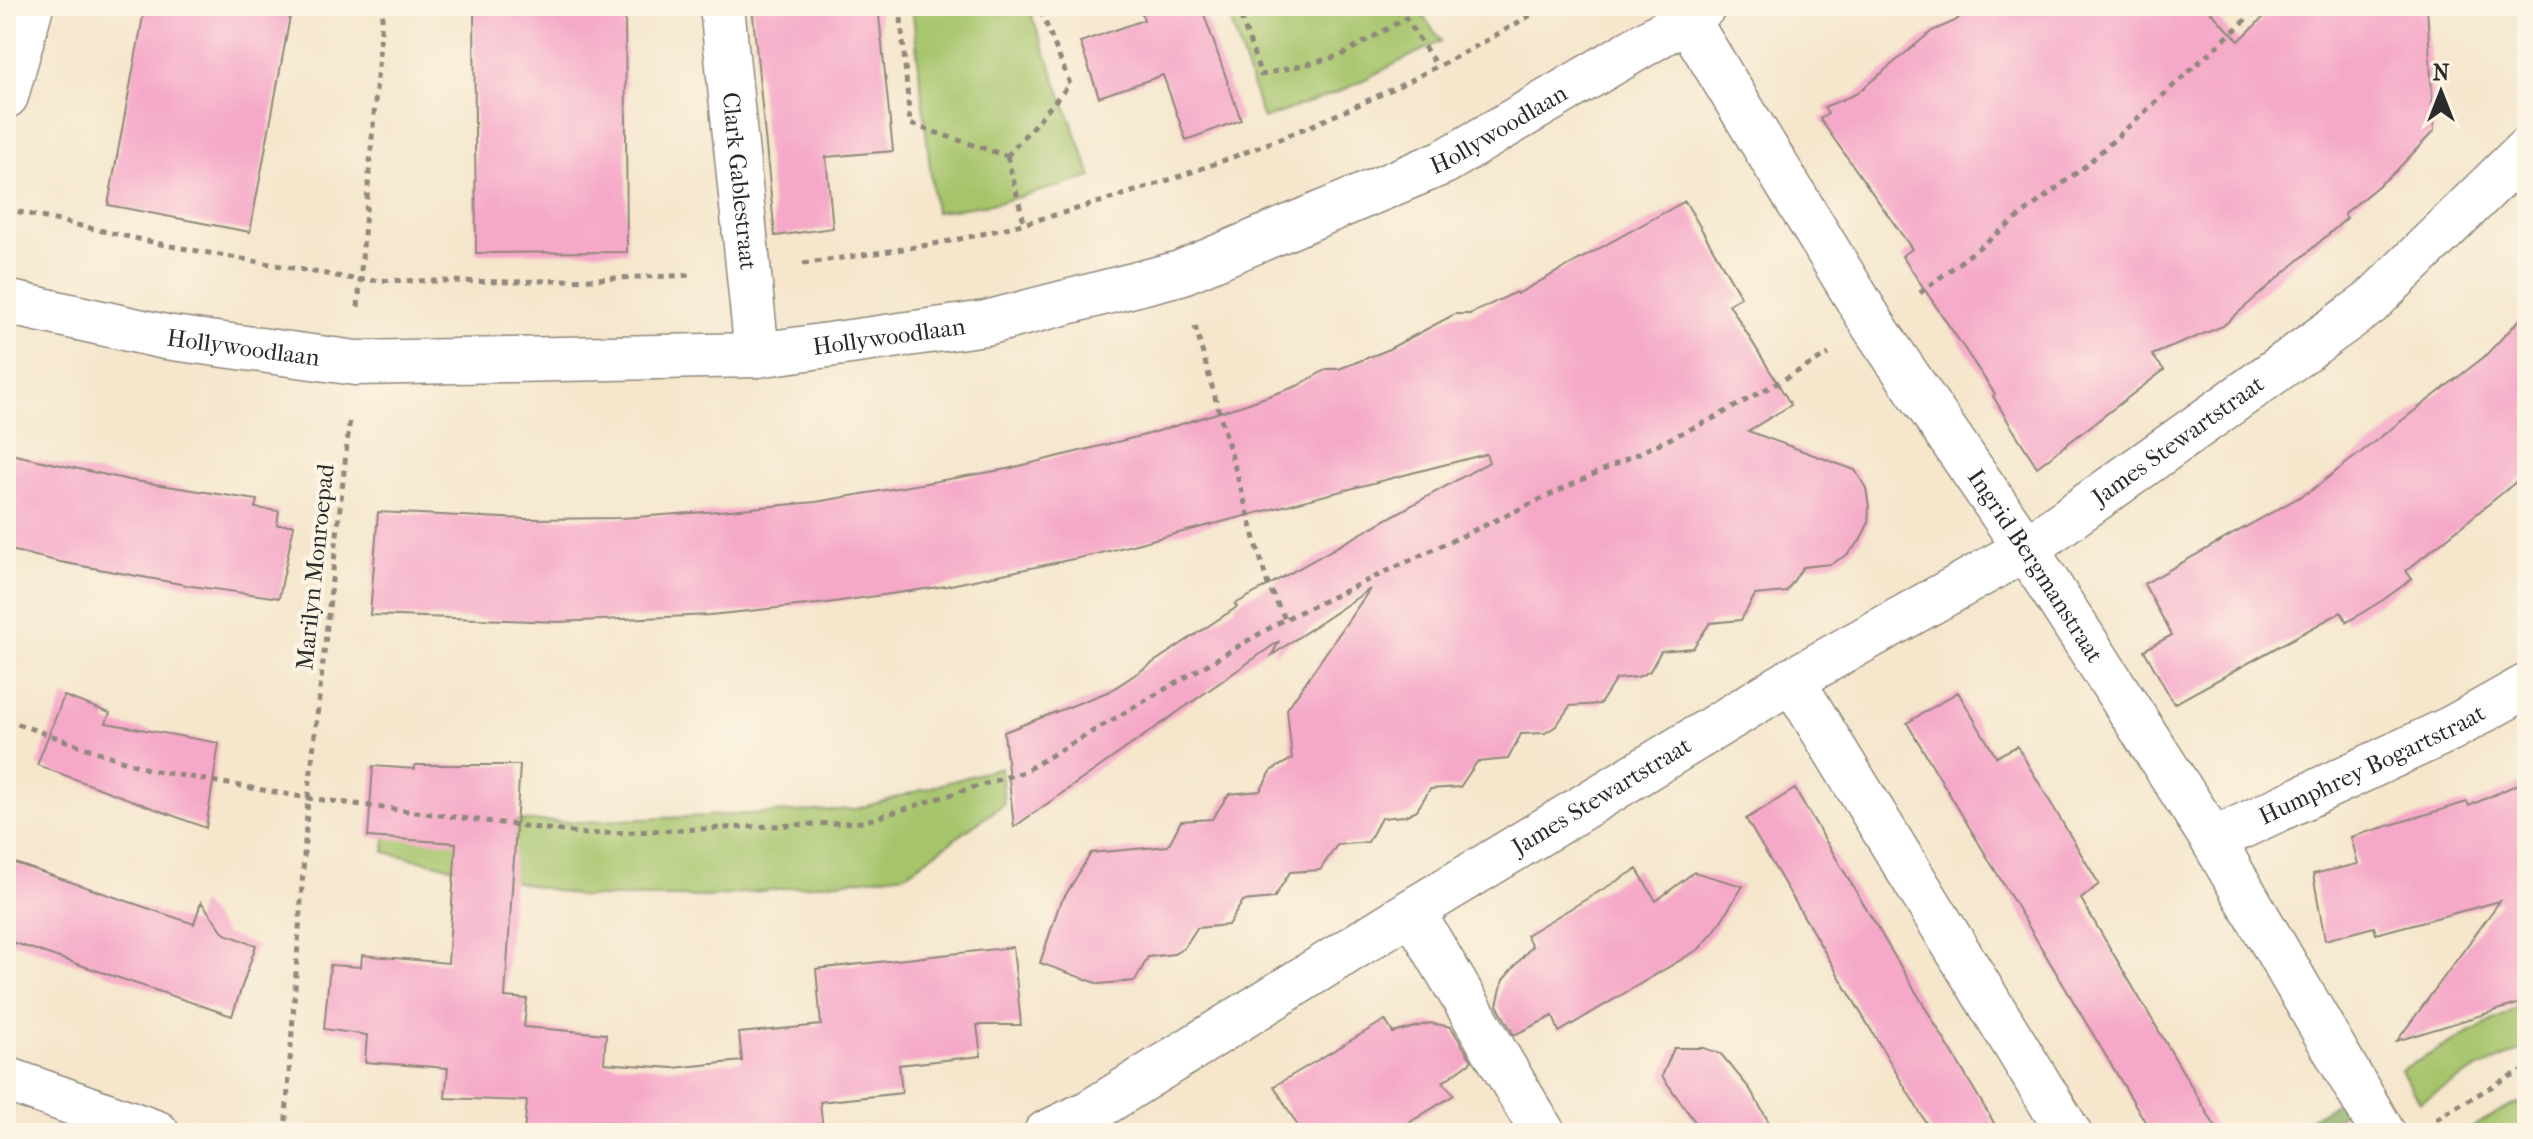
<svg xmlns="http://www.w3.org/2000/svg" width="2533" height="1139" font-family="'IM FELL French Canon',serif">
  <style>
    .green { fill: #a6c46b; stroke: #68784b; stroke-width: 2 }
    .forest { fill: #84aa5f; stroke: #586a45; stroke-width: 2 }
    .building { fill: #f5a8c8 }
    .lines { fill: none; stroke-linecap: round; stroke-linejoin: round }
    .street-casing { stroke: #90887c; stroke-width: 47 }
    .path { stroke: #90887c; stroke-width: 5; stroke-dasharray: 6 6; stroke-linecap: butt }
    .street { stroke: #fff; stroke-width: 44 }
    .labels { text-anchor: middle; dominant-baseline: central; stroke-width: 8; stroke-linejoin: round; paint-order: stroke }
    .street-label { font-size: 24px; fill: #2b2b2b; stroke: #fcf5e5 }
  </style>
  <rect width="100%" height="100%" fill="#fcf5e5"/>
  <filter id="ink" filterUnits="userSpaceOnUse"><feTurbulence type="fractalNoise" baseFrequency=".0125" numOctaves="2"/><feDisplacementMap in="SourceGraphic" scale="16" xChannelSelector="R" yChannelSelector="G"/><feConvolveMatrix kernelMatrix="1 2 1 2 8 2 1 2 1" color-interpolation-filters="sRGB"/></filter>
  <filter id="wash" filterUnits="userSpaceOnUse"><feTurbulence type="fractalNoise" baseFrequency=".006" numOctaves="4" result="noise"/><feDisplacementMap in="SourceGraphic" scale="32" xChannelSelector="R" yChannelSelector="G"/><feGaussianBlur stdDeviation="1.8" result="paint"/><feColorMatrix in="noise" values="0 0 0 0 0 0 0 0 0 0 0 0 0 0 0 0 0 1.4 0 .05"/><feComposite in="paint" operator="in"/></filter>
  <g filter="url(#wash)">
    <rect width="100%" height="100%" fill="#f5e6cc"/>
    <!-- green -->
    <path class="green" d="M912,6H1028L1092,177L997,203L935,212Z
      M1226,6H1416L1441,41L1341,91L1263,119Z
      M1001,767L1004,804L906,874L710,897H583L384,852L387,818L579,822L856,809Z
      M2527,1002V1048L2479,1068L2420,1102L2401,1070Z
      M2527,1100V1133H2462L2500,1111Z"/>
    <!-- forest -->
    <path class="forest" d="M2338,1102L2345,1112L2313,1133H2285Z"/>
    <g id="blocks">
      <!-- building -->
      <path class="building" d="M145,6H292L250,232L108,205Z
        M474,6H625L627,252L476,253Z
        M752,6H878L893,151L826,157L833,228L775,236Z
        M1139,6H1201L1241,120L1186,140L1163,75L1099,97L1080,42L1144,20Z
        M1974,6H2205L2239,41L2275,6H2427L2434,131L2395,172L2344,214L2347,218L2223,326L2152,355L2164,370L2037,467L2009,423L1993,396L1995,394L1902,256L1912,249L1820,119L1828,114L1824,107L1856,94L1932,31L1955,21Z
        M1685,201L1741,297L1729,304L1791,405L1748,431L1855,470L1866,488L1869,507L1868,524L1860,541L1848,554L1831,564L1803,567L1786,592L1755,595L1741,620L1710,623L1693,648L1661,651L1650,671L1638,677L1616,679L1600,704L1570,706L1556,726L1545,733L1521,734L1508,759L1477,762L1460,787L1430,789L1417,810L1405,816L1381,818L1368,842L1337,845L1320,870L1290,872L1274,898L1243,901L1228,925L1197,928L1184,948L1174,954L1148,957L1135,981L1099,984L1040,963L1059,906L1091,853L1168,846L1181,821L1212,819L1229,794L1260,791L1272,770L1292,759L1287,709L1370,589L1272,655L1279,641L1014,827L1004,732L1110,691L1237,607L1235,604L1489,462L1486,454L1097,554L946,586L827,603L710,615L558,622L370,615L378,512L525,519L622,518L719,511L816,502L1007,469L1149,434L1246,404L1297,386L1327,369H1339L1385,351L1455,314H1470L1516,292L1517,294Z
        M2527,312V473L2406,571L2412,579L2383,600L2347,622L2341,612L2174,704L2144,650L2172,635L2144,584L2312,490L2484,357Z
        M6,453L129,480L257,500L255,508L279,511L277,525H294L279,598L192,586L60,562L6,549Z
        M1958,692L1996,757L2017,746L2099,884L2081,899L2219,1133H2152L1907,723Z
        M64,696L110,713L106,723L219,743L206,828L37,765Z
        M415,765H520L505,997L527,999L524,1027L606,1034L604,1063L673,1068L742,1061L739,1033L821,1025L816,969L1013,947L1021,1025H977L981,1056L899,1065L902,1093L820,1102L823,1130L796,1133H524L527,1101L445,1098L448,1068L365,1062L367,1035L324,1029L330,965L361,967L362,955L448,963L456,843L368,837L373,766L415,769Z
        M2527,780V1001L2397,1041L2500,901L2376,934L2374,927L2325,940L2313,874L2358,864L2351,837L2467,802L2469,806Z
        M1795,789L1864,905L2000,1133H1932L1746,819Z
        M6,860L194,924L201,902L225,934L256,945L232,1016L6,940Z
        M1637,869L1656,901L1694,872L1743,886L1714,932L1699,949L1559,1032L1553,1016L1514,1035L1497,1005L1503,980L1532,946L1526,935Z
        M1385,1020L1393,1033L1430,1023L1451,1027L1472,1061L1443,1082L1454,1095L1407,1124L1404,1133H1302L1274,1086Z
        M1674,1048H1704L1721,1054L1750,1089L1775,1133H1703L1662,1076Z"/>
    </g>
  </g>
  <g filter="url(#ink)">
    <use href="#blocks" fill-opacity="0" stroke="#90887c" stroke-width="2"/>
    <g class="lines">
      <!-- street casing -->
      <g class="street-casing">
        <g id="street">
          <path id="s1" d="M722,6L757,355"/>
          <path id="s2" d="M1679,6L1875,328L2026,549L2213,840L2383,1133"/>
          <path d="M6,96L31,6"/>
          <path id="s3" d="M6,302L165,337L356,363L757,355L986,323L1180,273L1444,162L1687,19L1704,6"/>
          <path d="M1792,680L2069,1133"/>
          <path id="s4" d="M2213,840L2452,728L2527,686"/>
          <path d="M1412,911L1543,1133"/>
          <path d="M6,1079L157,1133"/>
          <path id="s5" d="M1046,1133L1090,1112L1412,911L1792,680L2026,549L2369,304L2527,149"/>
        </g>
      </g>
      <!-- path -->
      <path class="path" d="M900,6L910,124L1007,156
        M1237,6L1261,75L1340,56L1406,18
        M1398,6L1436,65
        M1007,156L1070,84L1039,6
        M1007,156L1024,222
        M6,209L165,245L359,280L516,282L694,275
        M803,264C862,254 924,248 982,234C1180,186 1370,112 1546,6
        M1920,293L2084,167L2261,6
        M358,307L383,6
        M1195,326L1268,585L1285,619
        M6,720L150,770L308,798L586,834L863,822L1023,772L1285,619L1716,417L1829,354
        M2436,1119L2510,1076L2527,1070
        M285,1133L308,798L350,417"/>
      <!-- street -->
      <use href="#street" class="street"/>
    </g>
  </g>
  <g class="labels">
    <!-- street labels -->
    <g class="street-label">
      <text stroke="none"><textPath href="#s3" startOffset="1538">Hollywoodlaan</textPath></text>
      <text stroke="none"><textPath href="#s1" startOffset="176">Clark Gablestraat</textPath></text>
      <text stroke="none"><textPath href="#s3" startOffset="890">Hollywoodlaan</textPath></text>
      <text stroke="none"><textPath href="#s3" startOffset="242">Hollywoodlaan</textPath></text>
      <text stroke="none"><textPath href="#s5" startOffset="1328">James Stewartstraat</textPath></text>
      <text transform="translate(315 567) rotate(-84)">Marilyn Monroepad</text>
      <text stroke="none"><textPath href="#s2" startOffset="664">Ingrid Bergmanstraat</textPath></text>
      <text stroke="none"><textPath href="#s4" startOffset="176">Humphrey Bogartstraat</textPath></text>
      <text stroke="none"><textPath href="#s5" startOffset="650">James Stewartstraat</textPath></text>
    </g>
  </g>
  <!-- margin -->
  <rect width="2533" height="1139" fill="none" stroke="#fcf5e5" stroke-width="32"/>
  <!-- north arrow -->
  <g transform="translate(2441 92)" stroke="#fcf5e5" stroke-width="6" paint-order="stroke">
  <path d="M0-6L14 30L0 20L-14 30Z" fill="#2b2b2b"/>
  <text y="-12" font-size="22" font-weight="bold" text-anchor="middle" fill="#2b2b2b">N</text>
  </g>
</svg>
